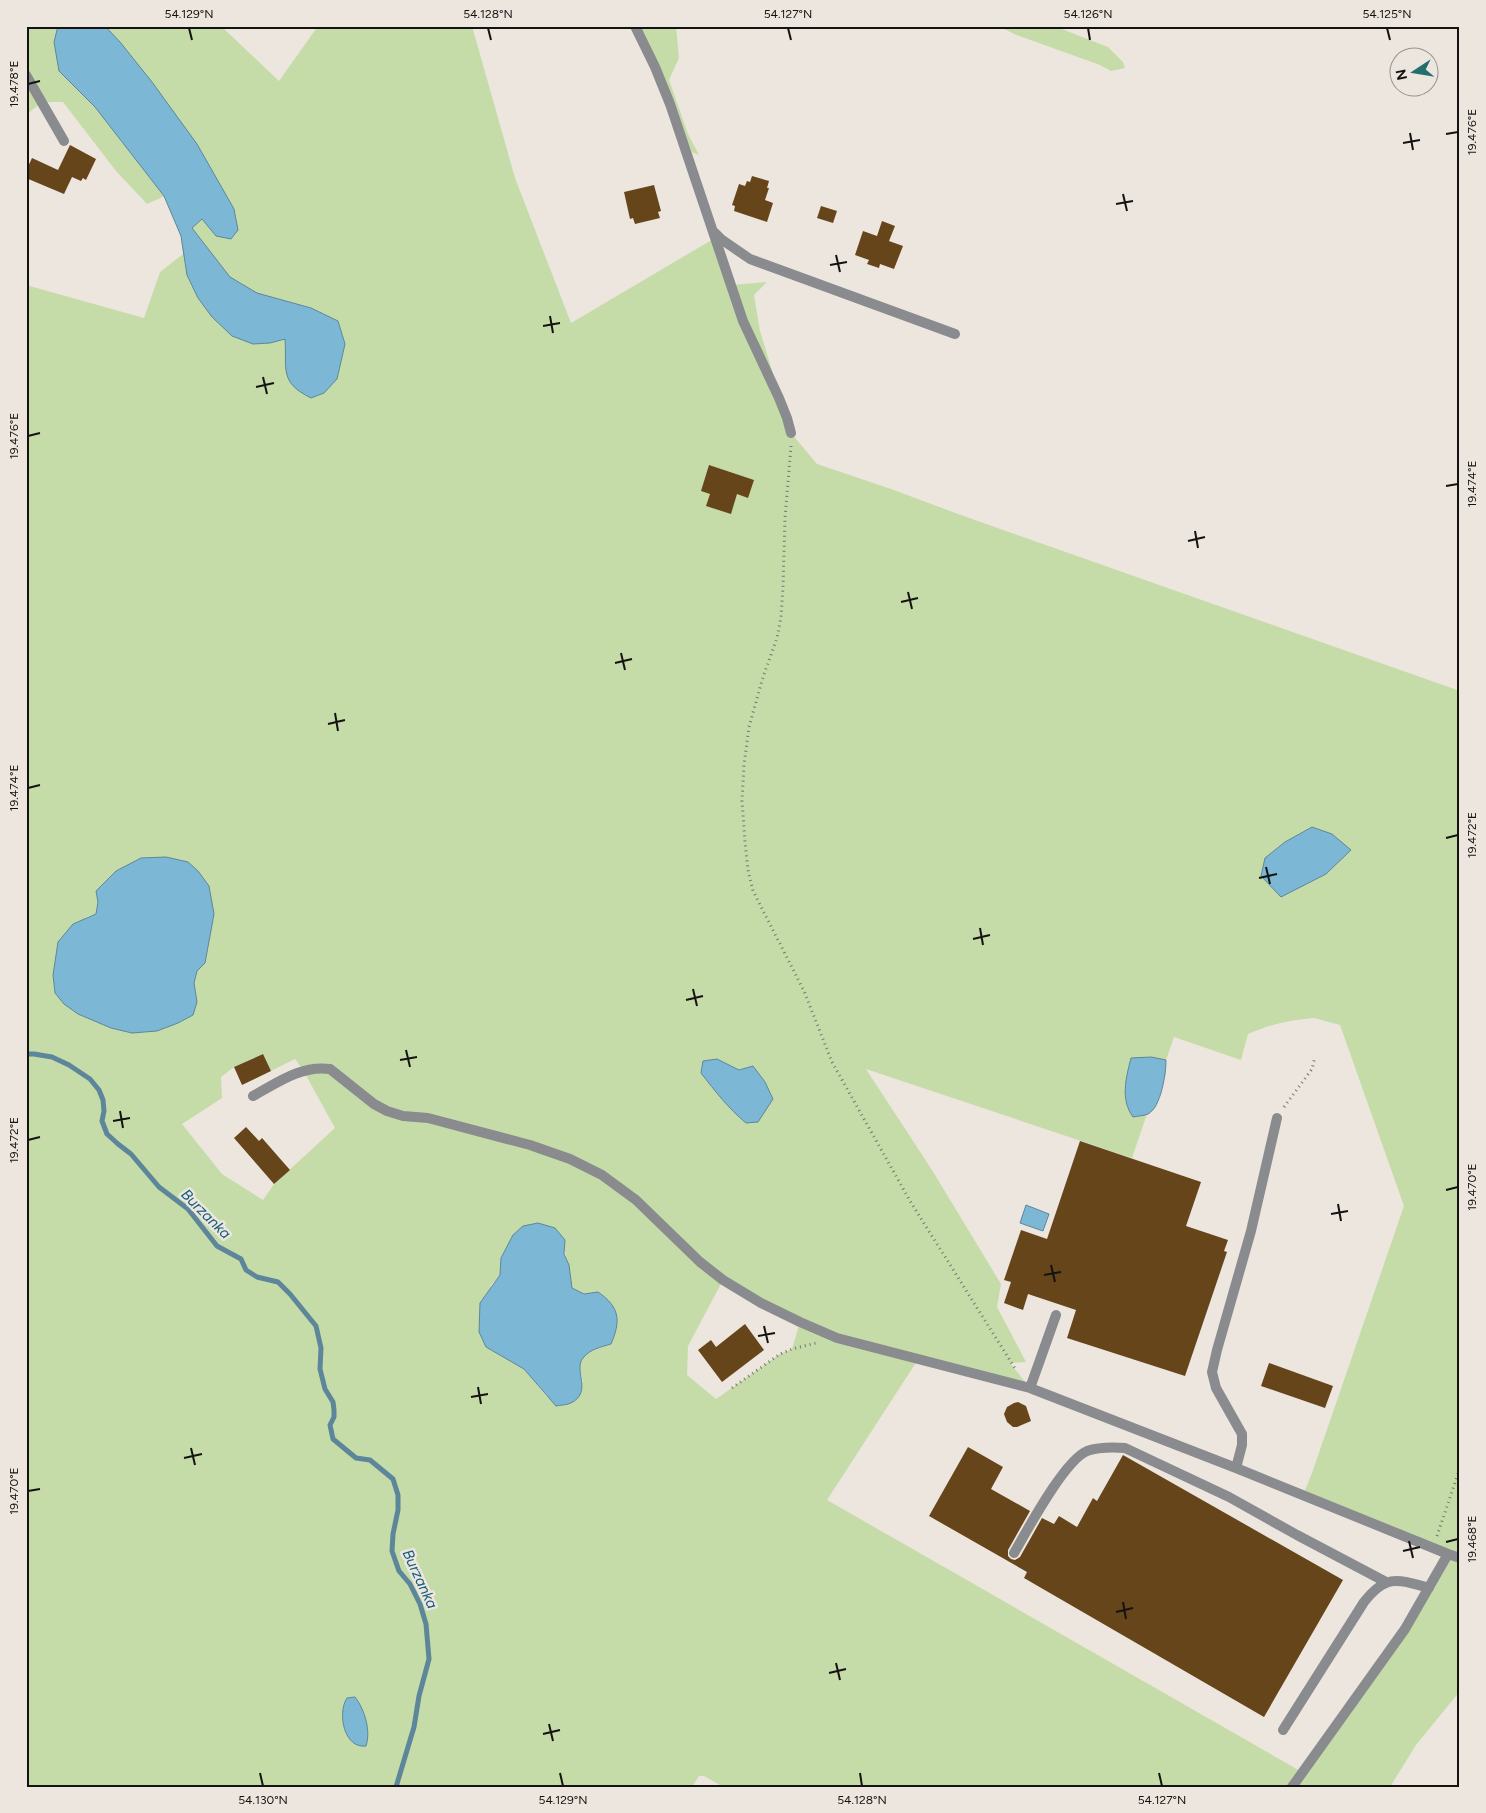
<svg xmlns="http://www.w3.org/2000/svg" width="1486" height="1813" font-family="Figtree,sans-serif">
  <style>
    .green { fill: #c5dca8; fill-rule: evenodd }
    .water { fill: #7cb8d5; stroke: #5d869a }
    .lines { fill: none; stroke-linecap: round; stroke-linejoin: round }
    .stream { stroke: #5d869a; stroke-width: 5 }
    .building { fill: #67451a }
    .path { stroke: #787470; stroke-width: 3; stroke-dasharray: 1 4; stroke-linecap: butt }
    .service { stroke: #898b8e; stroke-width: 10 }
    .ticks { fill: none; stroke: #151311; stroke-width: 2 }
    .labels { text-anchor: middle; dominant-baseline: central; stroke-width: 5; stroke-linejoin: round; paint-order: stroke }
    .water-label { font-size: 15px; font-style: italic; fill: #115d7b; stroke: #ece6df }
    .neatline { fill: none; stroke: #151311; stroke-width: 2 }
    .ticks-label { font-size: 12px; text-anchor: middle; fill: #151311 }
  </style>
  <rect width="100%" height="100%" fill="#ece6df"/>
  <!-- green -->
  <path class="green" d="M26,26H221L279,81L318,26H472L515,178L571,323L715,238L732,285L767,282L754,295L760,331L791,433L817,464L894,490L958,514L1460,691V1691L1416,1745L1390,1787H723L704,1776H699L692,1787H26V285L144,318L160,272L183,254L181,236L165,196L147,204L116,171L63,102H42L26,115ZM96,891L214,914L205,963L197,971L194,983L197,1002L86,917L96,914L98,902ZM1314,1018L1340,1025L1404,1206L1312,1473L1303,1495L1448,1555L1405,1629L1302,1772L827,1500L919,1358L1030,1388L1010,1363L1026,1362L997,1307L1001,1284L932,1170L866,1069L1132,1158L1147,1114L1156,1108L1166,1073V1060L1174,1037L1241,1060L1248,1034C1270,1024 1290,1020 1314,1018ZM262,1054L271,1071L295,1059L303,1070L335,1128L274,1184L263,1200L222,1174L182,1124L222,1098L221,1077L234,1067ZM565,1240C564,1257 569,1271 572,1288L584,1294L598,1292L611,1344C600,1347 581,1352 580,1366C580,1371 582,1377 583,1382L547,1397L524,1369L486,1347L491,1285L500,1275L501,1258ZM723,1280L800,1322L792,1349L780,1354L716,1399L687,1375L688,1346Z
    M635,26H676L679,58L669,80L688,134L699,155L692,152Z
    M999,26H1054L1108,47L1123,62L1125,68L1111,71L1100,65L1014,34Z"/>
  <!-- water -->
  <path class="water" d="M58,26H105L120,42L152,82L197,144L234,209L238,230L231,239L216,236L202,219L192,228L230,277L257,293L311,308L338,321L345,344L337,379L324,393L311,398C279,382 287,370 285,339L270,343L253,344L232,336L212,317L198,298L187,275L181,236L164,196L95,107L59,71L54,42Z
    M1312,827L1332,834L1351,850L1326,874L1281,897L1261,876L1265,858L1285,842Z
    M166,857L188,862L198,871L209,886L214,914L205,963L197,971L194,983L197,1002L193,1015L178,1023L157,1031L132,1033L111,1028L78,1014L64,1004L55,993L53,975L58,942L73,924L96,914L98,902L96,891L116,871L141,858Z
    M1151,1057L1166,1060C1166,1074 1161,1107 1148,1114C1144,1116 1137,1116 1133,1117C1120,1099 1126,1078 1131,1058Z
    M717,1059L739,1070L753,1066L765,1082L773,1099L758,1122L746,1123C728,1108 715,1091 701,1073L703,1061Z
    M1026,1205L1049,1214L1043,1231L1020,1223Z
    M538,1223L555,1228L565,1240L564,1254L569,1265L572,1288L584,1294L598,1292C620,1307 621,1321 611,1344C601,1347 590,1349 583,1358C573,1370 593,1392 571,1403C567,1405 560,1405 556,1406L524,1369L486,1347L479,1332L480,1303L500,1275L501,1258L513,1235L523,1226Z
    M355,1697C365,1710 371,1731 366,1746C344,1749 337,1713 347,1698Z"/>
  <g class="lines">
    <!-- stream -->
    <path class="stream" d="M26,1054H34L52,1057L69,1065L90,1079L99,1090L103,1100L104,1111L102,1121L107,1134L118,1144L131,1154L159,1187L188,1209L217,1246L241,1259L246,1270L257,1277L278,1282L290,1294L316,1326L321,1348L320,1369L325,1389L333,1402L334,1410V1417L330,1425L333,1439L356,1458L370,1460L393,1479L398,1495V1510L393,1534L392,1551L399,1571L410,1584L420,1604L426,1624L429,1659L419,1696L414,1727L396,1787"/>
  </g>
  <!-- building -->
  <path class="building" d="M70,145L96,159L86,180L83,178L81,181L72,177L64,194L26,178V171L32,158L58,170Z
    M752,176L769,181L767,188H769L765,200L773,203L767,222L734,211L735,206L732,205L739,184L745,186L747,181L750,182Z
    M654,185L661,211L658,212L660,218L635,224L633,218L630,219L624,192Z
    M821,206L837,211L833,223L817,218Z
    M882,221L895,226L889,241L903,246L894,269L880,264L879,268L867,264L869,260L855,255L863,231L877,236Z
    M709,465L754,480L748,498L737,494L731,514L706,506L710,494L701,491Z
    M263,1054L271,1071L242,1085L234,1067Z
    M246,1127L259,1141L262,1138L290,1170L274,1184L234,1138Z
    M1080,1141L1201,1182L1186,1226L1228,1240L1224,1251L1227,1252L1185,1376L1067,1338L1076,1310L1028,1294L1023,1310L1004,1303L1011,1282L1004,1280L1021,1230L1047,1239Z
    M745,1324L764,1350L722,1382L698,1350L711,1340L716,1347Z
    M1269,1363L1333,1386L1325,1408L1261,1386Z
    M1018,1402L1026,1406L1031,1421L1017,1427H1013L1007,1422L1004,1414L1007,1407L1014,1403Z
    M968,1447L1003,1467L991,1489L1030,1511L1008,1550V1556L1011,1559L1015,1560L1020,1557L1042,1518L1054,1524L1059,1516L1077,1527L1093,1498L1097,1501L1123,1455L1343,1580L1264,1717L1024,1578L1027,1572L929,1516Z"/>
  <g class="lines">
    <!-- path -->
    <path class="path" d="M791,446L785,518L783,587L781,617L777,638L763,677L749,727L744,765L742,801L745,842L748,870L753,891L804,991L832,1062L910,1201L1016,1370
      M1284,1107L1312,1069L1315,1057
      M732,1388L780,1354L792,1349L816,1343
      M1437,1536L1460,1468"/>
    <!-- service -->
    <path class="service" d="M635,26L655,67L670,104L743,321L779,398L787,418L791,433
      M26,75L64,141
      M715,233L721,239L750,259L955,334
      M253,1096C277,1083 301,1065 330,1069L374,1104L387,1111L403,1116L428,1118L530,1145L570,1159L602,1175L636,1200L700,1262L723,1280L761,1303L800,1322L837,1338L1030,1388L1236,1468L1448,1554L1405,1629L1292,1787
      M1030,1388L1056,1315
      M1236,1468L1242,1445V1434L1216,1388L1212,1372L1217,1350L1251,1231L1277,1118
      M1014,1553C1028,1529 1064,1461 1087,1451C1099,1447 1112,1447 1125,1448L1229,1497L1297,1535L1386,1582
      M1448,1554L1460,1558
      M1283,1730L1364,1602C1386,1574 1397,1579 1429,1588"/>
  </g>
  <!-- ticks -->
  <path class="ticks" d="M189,28L192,40M488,28L491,40M788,28L791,40M1088,28L1090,40M1387,28L1390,40M28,84L40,81M1410,133L1413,150M1446,134L1458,132M1403,143L1420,140M1123,194L1127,211M1116,204L1133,201M836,255L840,272M830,265L847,262M550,316L553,333M543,326L560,323M263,377L267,394M256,387L274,383M28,436L40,433M1446,486L1458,484M1195,531L1198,548M1188,541L1205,537M908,592L912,609M901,602L918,598M621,653L625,670M615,663L632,659M335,713L338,731M328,724L345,720M28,788L40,785M1446,838L1458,835M1266,867L1270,884M1259,878L1277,874M980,928L983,945M973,939L990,935M693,989L697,1006M686,1000L703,996M406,1050L410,1067M400,1060L417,1057M120,1111L123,1128M113,1121L130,1118M28,1140L40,1137M1446,1190L1458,1187M1338,1204L1341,1221M1331,1214L1348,1211M1051,1265L1055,1282M1044,1275L1061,1272M764,1326L768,1343M758,1336L775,1333M478,1387L481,1404M471,1397L488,1394M191,1448L195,1465M184,1458L202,1454M28,1491L40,1489M1409,1541L1413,1558M1446,1542L1458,1539M1403,1551L1420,1547M1123,1602L1126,1619M1116,1612L1133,1608M836,1663L840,1680M829,1673L846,1669M549,1724L553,1741M543,1734L560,1730M260,1773L263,1786M560,1773L563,1786M860,1773L862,1786M1159,1773L1162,1786"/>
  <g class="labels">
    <!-- water labels -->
    <g class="water-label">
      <text transform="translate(206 1214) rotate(45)">Burzanka</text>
      <text transform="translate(420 1579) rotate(65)">Burzanka</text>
    </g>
  </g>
  <!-- border -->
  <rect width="1486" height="1813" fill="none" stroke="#ece6df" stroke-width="55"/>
  <!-- north arrow -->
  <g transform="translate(1414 72) rotate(258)"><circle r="24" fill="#ece6df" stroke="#96928d"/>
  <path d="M0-4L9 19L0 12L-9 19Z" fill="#246f6e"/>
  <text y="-8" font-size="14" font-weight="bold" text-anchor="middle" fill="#151311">N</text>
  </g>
  <rect x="28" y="28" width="1430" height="1758" class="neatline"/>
  <g class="ticks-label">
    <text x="189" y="18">54.129°N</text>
    <text x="488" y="18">54.128°N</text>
    <text x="788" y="18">54.127°N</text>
    <text x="1088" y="18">54.126°N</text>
    <text x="1387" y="18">54.125°N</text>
    <text transform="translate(14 84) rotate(-90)" y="4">19.478°E</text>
    <text transform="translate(1472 132) rotate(-90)" y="4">19.476°E</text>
    <text transform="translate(14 436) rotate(-90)" y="4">19.476°E</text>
    <text transform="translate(1472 484) rotate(-90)" y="4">19.474°E</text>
    <text transform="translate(14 788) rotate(-90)" y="4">19.474°E</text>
    <text transform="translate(1472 835) rotate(-90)" y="4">19.472°E</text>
    <text transform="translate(14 1140) rotate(-90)" y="4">19.472°E</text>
    <text transform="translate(1472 1187) rotate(-90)" y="4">19.470°E</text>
    <text transform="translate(14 1491) rotate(-90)" y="4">19.470°E</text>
    <text transform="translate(1472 1539) rotate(-90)" y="4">19.468°E</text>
    <text x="263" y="1804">54.130°N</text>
    <text x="563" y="1804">54.129°N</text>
    <text x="862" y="1804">54.128°N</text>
    <text x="1162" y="1804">54.127°N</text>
  </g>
</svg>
